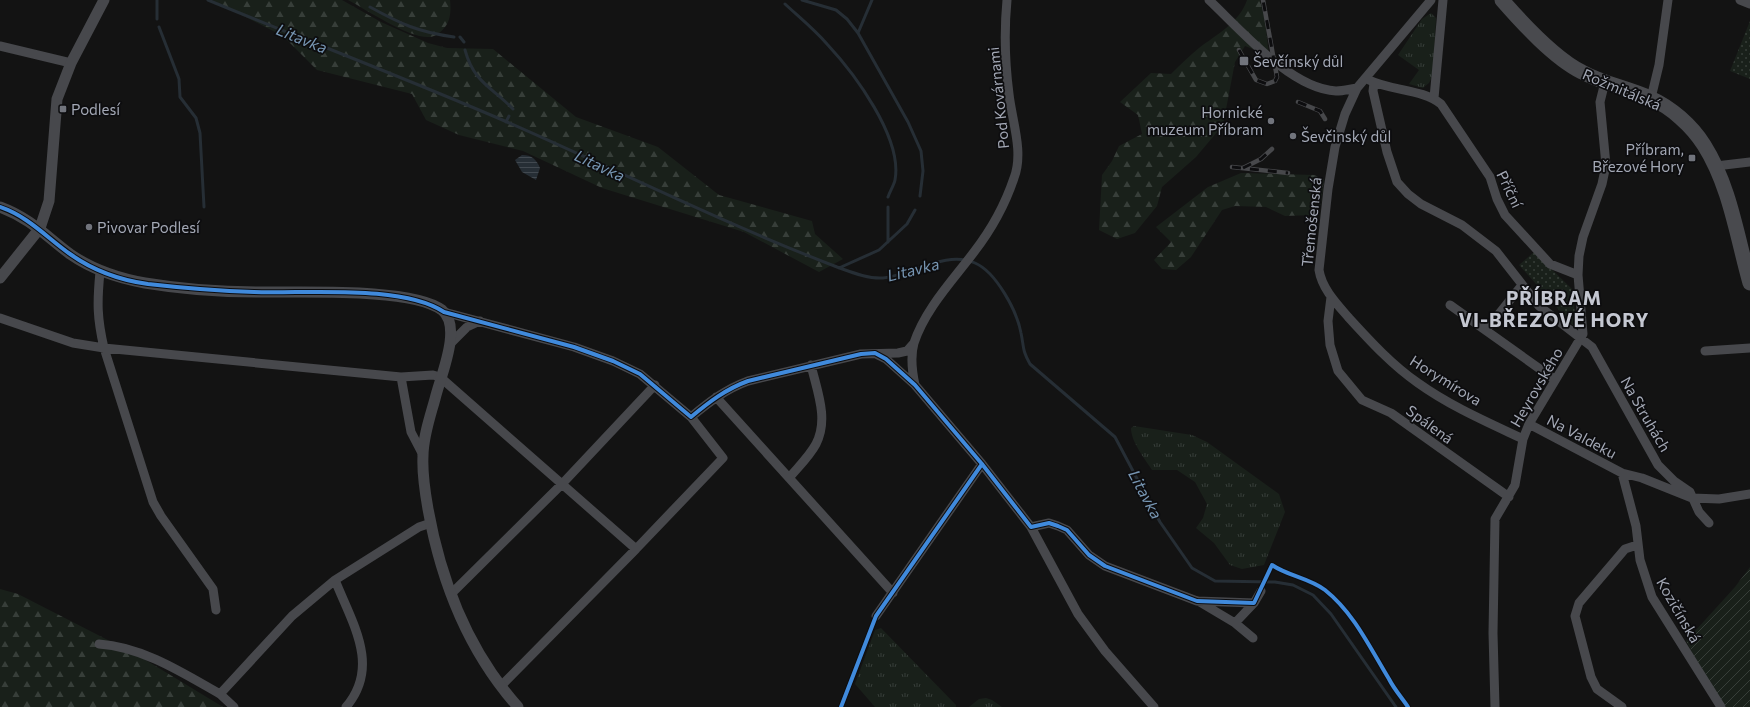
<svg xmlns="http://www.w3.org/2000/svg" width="1750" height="707" font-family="Commissioner,sans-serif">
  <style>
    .grass { fill: url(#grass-tufts) }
    .forest { fill: url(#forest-firs) }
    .park { fill: url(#park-dots) }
    .garden { fill: url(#garden-furrows) }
    .water { fill: url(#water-rules) }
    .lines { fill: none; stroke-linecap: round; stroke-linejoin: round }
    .stream { stroke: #262e35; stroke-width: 3 }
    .minor { stroke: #47484c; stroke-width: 9 }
    .tertiary { stroke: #47484c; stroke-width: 11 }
    .primary { stroke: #494a4e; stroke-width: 15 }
    .rail-casing { stroke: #47484b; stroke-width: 4.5 }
    .rail { stroke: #0d0d0f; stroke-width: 3; stroke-dasharray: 9; stroke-linecap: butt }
    .cycleway-casing { stroke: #0d0d0f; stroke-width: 6 }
    .cycleway { stroke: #408adc; stroke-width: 4 }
    .poi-dot { fill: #71747c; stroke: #0d0d0f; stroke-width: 1.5 }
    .labels { text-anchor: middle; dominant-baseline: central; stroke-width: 3.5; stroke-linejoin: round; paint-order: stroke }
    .poi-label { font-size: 15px; fill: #a3a8b5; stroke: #0d0d0f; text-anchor: start }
    .street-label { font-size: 15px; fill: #a3a8b5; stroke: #0d0d0f }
    .water-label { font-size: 16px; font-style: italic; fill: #7796b3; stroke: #0d0d0f }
    .district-label { font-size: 19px; font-weight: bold; letter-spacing: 1px; fill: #c4c7d1; stroke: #0d0d0f }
  </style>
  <defs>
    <pattern id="grass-tufts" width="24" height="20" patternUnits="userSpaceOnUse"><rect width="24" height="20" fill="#19201a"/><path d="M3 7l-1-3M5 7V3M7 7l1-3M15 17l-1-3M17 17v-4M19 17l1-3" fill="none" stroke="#373e39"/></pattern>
    <pattern id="forest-firs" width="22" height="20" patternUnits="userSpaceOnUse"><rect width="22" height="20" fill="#19201a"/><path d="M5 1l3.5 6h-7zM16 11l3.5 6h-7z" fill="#373e39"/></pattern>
    <pattern id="park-dots" width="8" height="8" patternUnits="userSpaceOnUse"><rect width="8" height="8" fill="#19201a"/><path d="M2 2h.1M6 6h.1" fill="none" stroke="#373e39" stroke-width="1.8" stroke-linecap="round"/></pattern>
    <pattern id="garden-furrows" width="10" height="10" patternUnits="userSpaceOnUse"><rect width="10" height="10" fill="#19201a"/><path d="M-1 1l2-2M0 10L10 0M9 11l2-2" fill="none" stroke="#373e39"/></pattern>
    <pattern id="water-rules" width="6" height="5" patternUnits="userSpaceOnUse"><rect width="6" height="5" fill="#262e35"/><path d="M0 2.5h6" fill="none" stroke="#424950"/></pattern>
  </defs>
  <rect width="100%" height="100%" fill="#131313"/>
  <!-- grass -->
  <path class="grass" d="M1431,13L1436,18L1433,75L1429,83L1423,88L1409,84L1419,70L1398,55L1422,19Z
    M1134,426L1192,435L1207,442L1279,494L1285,512L1264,565L1242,569L1230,565L1214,543L1196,528L1203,518L1207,504L1195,482L1177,470H1152C1145,459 1131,442 1131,428Z
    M881,628L956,705V707H875L855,684L875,630Z
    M986,698L992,700L1002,707H969L979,699Z"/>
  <!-- forest -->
  <path class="forest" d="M212,0H342L381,22L428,43L447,48L493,49L576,117L658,147L719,195L812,221L815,234L843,259L819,272L744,232L602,188L523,151L459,135L426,120L412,94L317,70L283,36Z
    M348,0H450C451,8 451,20 445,27C441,32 437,36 430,37C410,39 367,10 348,0Z
    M1247,0H1260L1265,21L1269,55L1245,46L1235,62L1223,125L1196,157L1162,187L1157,206L1135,233L1117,239L1099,230L1102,175L1112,161L1119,146L1142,134L1138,115L1120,102L1151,73L1171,74C1180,65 1189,56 1199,48C1216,35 1240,22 1247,0Z
    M1241,173L1314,175L1324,179L1321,204L1314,215L1285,216L1266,207L1235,206L1222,210L1191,257L1176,270L1162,269L1154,260L1171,242L1156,227L1208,187Z
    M0,589L18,594L139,656L223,707H0Z"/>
  <!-- park -->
  <path class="park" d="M1750,21V79L1730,71Z
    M1534,252L1573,290L1576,329L1519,265Z"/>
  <!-- garden -->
  <path class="garden" d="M1750,567V707H1722L1686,641L1735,587Z"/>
  <!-- water -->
  <path class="water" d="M522,155C532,155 536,159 540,168L536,180L522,172L515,160Z"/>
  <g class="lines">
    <!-- stream -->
    <path class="stream" d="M157,0V19
      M208,0C307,41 408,79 507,122C617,170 725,224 837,267C851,272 868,279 883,278C912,275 946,250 975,263C996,272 1017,311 1021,333C1024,347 1022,350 1030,364L1115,437L1160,522L1192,568L1215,581L1275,582L1293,585L1313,595L1331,614L1396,707
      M802,0L836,10L847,19L858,33L908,122L921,151L923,171L920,196
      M785,4C799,17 814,29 827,44C854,73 903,138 895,180C894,185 890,191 888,197
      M370,7C401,24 418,32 454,37
      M159,27L179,79L180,97L196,118L200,133L204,207
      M858,33L872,0
      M460,37L464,42
      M465,50C474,83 492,87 513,109
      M506,122L509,116
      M888,242V207
      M839,268L879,250L907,224L915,210"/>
    <!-- minor -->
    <path class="minor" d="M1209,0C1240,29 1291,89 1336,91C1343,91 1350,89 1357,88
      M1431,0L1357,88L1345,114L1335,147L1328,189L1319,270C1322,289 1337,304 1349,318C1370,341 1392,365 1418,383C1450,406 1487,422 1523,439
      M1740,0L1750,4
      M0,46L71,63
      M1369,80C1391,91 1423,89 1441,104L1490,177L1497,199L1505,215L1550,264L1578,275
      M1374,83L1373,91L1387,152L1397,182L1408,194L1421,204L1462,225L1496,251L1539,306L1592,347L1658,465L1674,481L1690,492L1699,512L1709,523
      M1434,98L1443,0
      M1651,98L1659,65L1668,0
      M1716,166L1750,162
      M100,272C97,302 97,318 104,348L153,502L161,516L213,589L216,610
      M1331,297L1328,321L1330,345L1338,371L1362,400L1391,413L1509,497
      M1450,305L1554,379
      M444,312L574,347L613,361L640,374L691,417C709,402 726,389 748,381L861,354L898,353L907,351L914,343
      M0,318L73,343L104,348L401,377L433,375L440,377L636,549L723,458L691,417
      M1486,330L1522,285
      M451,343L467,327L480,321
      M1705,351L1750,348
      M876,354L886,359L915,385L982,464L1031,527L1078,614L1105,651L1154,707
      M401,377L411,432L423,455
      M915,385C912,371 910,357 914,343C925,309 953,280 974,252C991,230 1005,205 1014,178C1024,152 1012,121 1009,94C1005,63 1004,31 1007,0
      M716,397L893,593
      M1529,424L1622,473L1642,478L1692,498L1719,499L1750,494
      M1622,473L1636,526L1640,560L1652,597L1721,707
      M789,478C798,467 809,457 816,444C829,419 817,391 811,365
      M1031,527L1049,523L1058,526L1067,530L1089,555L1105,566L1197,601L1254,603
      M335,580C352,623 381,666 346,707
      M451,594L562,484L655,385
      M1198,601L1235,623L1253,638
      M876,616L982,464
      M1235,623L1254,603L1261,591
      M99,644C143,647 183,673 220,694
      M501,686L636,549
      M234,707L220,694L292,616L335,580L419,527L431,523
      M1495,707L1493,633L1495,519L1515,485L1523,439L1529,424L1583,334L1578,275L1579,256L1583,237L1602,184L1606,165L1600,102L1605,82
      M1622,707L1597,689L1591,677L1575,616L1579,603L1625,549L1637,545"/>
    <!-- tertiary -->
    <path class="tertiary" d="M0,207C30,218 46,236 70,254C93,270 117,278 145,283C181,289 220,292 256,292C297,293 411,287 442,310C463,327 440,377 435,399C430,417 423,437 423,456C422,474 425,492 428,509C441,581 469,652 518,707
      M0,278L40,228L49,201L57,99L71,63L104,0"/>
    <!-- primary -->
    <path class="primary" d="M1502,0C1523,24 1554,58 1582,72C1604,84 1628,88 1650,98C1671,107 1692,126 1704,145C1730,186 1737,237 1750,283"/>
    <!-- rail casing -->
    <g class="rail-casing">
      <path id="rail" d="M1239,50L1256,80L1267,84L1275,81L1277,77L1263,0
        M1298,102L1320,111L1325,119
        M1232,167L1288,173
        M1243,168L1261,159L1272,149"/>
    </g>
    <!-- rail -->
    <use href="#rail" class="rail"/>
    <!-- cycleway casing -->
    <g class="cycleway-casing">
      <path id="cycleway" d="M0,207C29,217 46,237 70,254C94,271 119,280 148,284C183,288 219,291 254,292C304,294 402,284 444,312L574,347L613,361L640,374L691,417C709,402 726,389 748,381L861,354L875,353L886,359L915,385L982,464L1031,527L1049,523L1058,526L1067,530L1089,555L1105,566L1197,601L1254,603L1272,565C1288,576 1309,578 1325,590C1354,613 1370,648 1389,679C1394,689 1402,698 1408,707
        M841,707L876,616L982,464"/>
    </g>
    <!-- cycleway -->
    <use href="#cycleway" class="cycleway"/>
  </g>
  <!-- markers -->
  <g class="poi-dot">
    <rect x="1239" y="56" width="10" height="10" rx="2"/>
    <rect x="59" y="105" width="8" height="8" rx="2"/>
    <circle cx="1271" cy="121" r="4"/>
    <circle cx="1293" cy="136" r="4"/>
    <rect x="1688" y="154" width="8" height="8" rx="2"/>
    <circle cx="89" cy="227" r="4"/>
  </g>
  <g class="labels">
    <!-- poi labels -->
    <g class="poi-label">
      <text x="1253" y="61">Ševčínský důl</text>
      <text x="71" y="109">Podlesí</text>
      <text x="1263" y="112" text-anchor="end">Hornické<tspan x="1263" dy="17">muzeum Příbram</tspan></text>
      <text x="1301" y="136">Ševčinský důl</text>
      <text x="1684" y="149" text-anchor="end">Příbram,<tspan x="1684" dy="17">Březové Hory</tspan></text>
      <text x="97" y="227">Pivovar Podlesí</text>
    </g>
    <!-- street labels -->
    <g class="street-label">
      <text transform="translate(1622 89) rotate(23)">Rožmitálská</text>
      <text transform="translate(998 98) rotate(-96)">Pod Kovárnami</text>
      <text transform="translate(1510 189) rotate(64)">Příční</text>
      <text transform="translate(1311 222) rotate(-84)">Třemošenská</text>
      <text transform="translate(1446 380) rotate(32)">Horymírova</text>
      <text transform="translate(1536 387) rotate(-60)">Heyrovského</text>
      <text transform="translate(1646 414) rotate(60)">Na Struhách</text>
      <text transform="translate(1430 424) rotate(36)">Spálená</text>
      <text transform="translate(1582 436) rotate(28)">Na Valdeku</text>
      <text transform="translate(1679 610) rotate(60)">Kozičínská</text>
    </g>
    <!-- water labels -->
    <g class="water-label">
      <text transform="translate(302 38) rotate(22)">Litavka</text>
      <text transform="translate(600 165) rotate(25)">Litavka</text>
      <text transform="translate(913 269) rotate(-14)">Litavka</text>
      <text transform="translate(1146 494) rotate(62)">Litavka</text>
    </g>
    <!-- district labels -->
    <g class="district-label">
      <text x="1554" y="297">PŘÍBRAM<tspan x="1554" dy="22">VI-BŘEZOVÉ HORY</tspan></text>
    </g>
  </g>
</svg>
